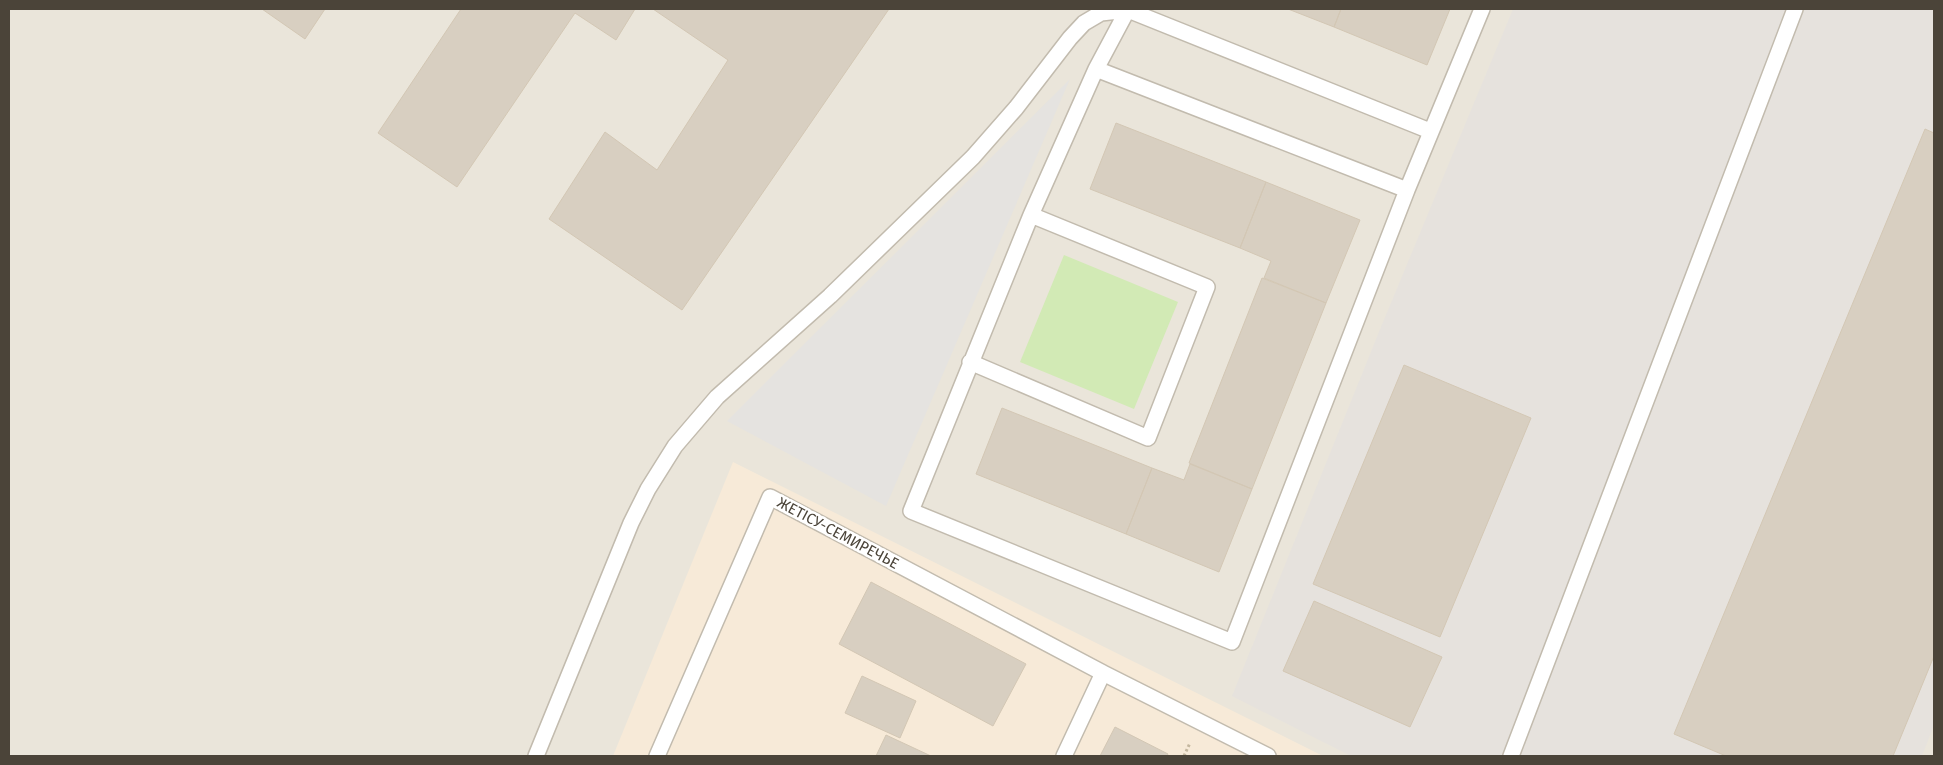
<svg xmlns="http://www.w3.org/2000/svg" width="1943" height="765" font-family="'Fira Sans',sans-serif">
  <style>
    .residential { fill: #eae5da }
    .commercial { fill: #f7ead8 }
    .industrial { fill: #e6e2dd }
    .green { fill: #d2eab5 }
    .parking { fill: #e5e3e0 }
    .building { fill: #d8cfc1; stroke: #d3c7b4 }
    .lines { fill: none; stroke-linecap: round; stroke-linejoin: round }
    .lane-casing { stroke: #c2bbae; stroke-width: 18 }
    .path { stroke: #c4b79f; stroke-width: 3; stroke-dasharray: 2.5 2.5; stroke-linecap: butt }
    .lane { stroke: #fff; stroke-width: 15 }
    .labels { text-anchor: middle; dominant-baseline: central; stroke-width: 5; stroke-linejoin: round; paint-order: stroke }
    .street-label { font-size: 15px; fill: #4b4439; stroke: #fff }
  </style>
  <rect width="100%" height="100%" fill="#f6f3ec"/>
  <!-- residential -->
  <path class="residential" d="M9,9H1934V756H9Z"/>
  <!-- commercial -->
  <path class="commercial" d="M733,462L1323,756H613Z"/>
  <!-- industrial -->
  <path class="industrial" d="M1513,9H1934V725L1922,756H1351L1232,696L1381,327Z"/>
  <!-- green -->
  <path class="green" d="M1064,255L1178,302L1134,409L1020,362Z"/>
  <!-- parking -->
  <path class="parking" d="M1070,79L886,506L727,421Z"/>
  <!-- building -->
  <path class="building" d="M262,9H325L305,39Z
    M461,9H635L616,40L575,13L457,187L378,133Z
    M653,9H889L682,310L549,219L605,132L657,170L728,60Z
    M1288,9H1341L1334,27Z
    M1341,9H1450L1427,65L1334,27Z
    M1116,123L1266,182L1240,248L1090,189Z
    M1925,129L1934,133V656L1893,756H1726L1674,734Z
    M1266,182L1360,220L1326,303L1264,278L1271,261L1240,248Z
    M1262,278L1326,303L1252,489L1189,463Z
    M1404,365L1531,418L1440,637L1313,584Z
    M1002,408L1152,468L1126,534L976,474Z
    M1190,464L1252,489L1219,572L1126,534L1152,468L1184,480Z
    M871,582L1026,664L993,726L839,644Z
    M1314,601L1442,657L1410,727L1283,671Z
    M862,676L916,701L900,738L845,713Z
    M1115,727L1168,754L1167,756H1100Z
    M886,735L931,756H876Z"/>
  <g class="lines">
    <!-- lane casing -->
    <g class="lane-casing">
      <path id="lane" d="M1128,9L1096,69L1031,215L911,511L1232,642L1407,190L1482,9
        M1096,69L1407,190
        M970,362L1148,438L1207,287L1031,215
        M536,756L631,523L648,489L675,446L717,397L830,296L973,157L1016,108L1070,38L1084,23L1101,13L1128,10L1430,131
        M657,756L770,497L1103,673
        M1064,756L1103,673L1268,756
        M1511,756L1795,9"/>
    </g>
    <!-- path -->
    <path class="path" d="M1184,756L1190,743"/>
    <!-- lane -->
    <use href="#lane" class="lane"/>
  </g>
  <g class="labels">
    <!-- street labels -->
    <g class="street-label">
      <text transform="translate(838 533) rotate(28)">ЖЕТІСУ-СЕМИРЕЧЬЕ</text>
    </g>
  </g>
  <!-- border -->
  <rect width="1943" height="765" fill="none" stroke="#4b4439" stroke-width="20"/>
</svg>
